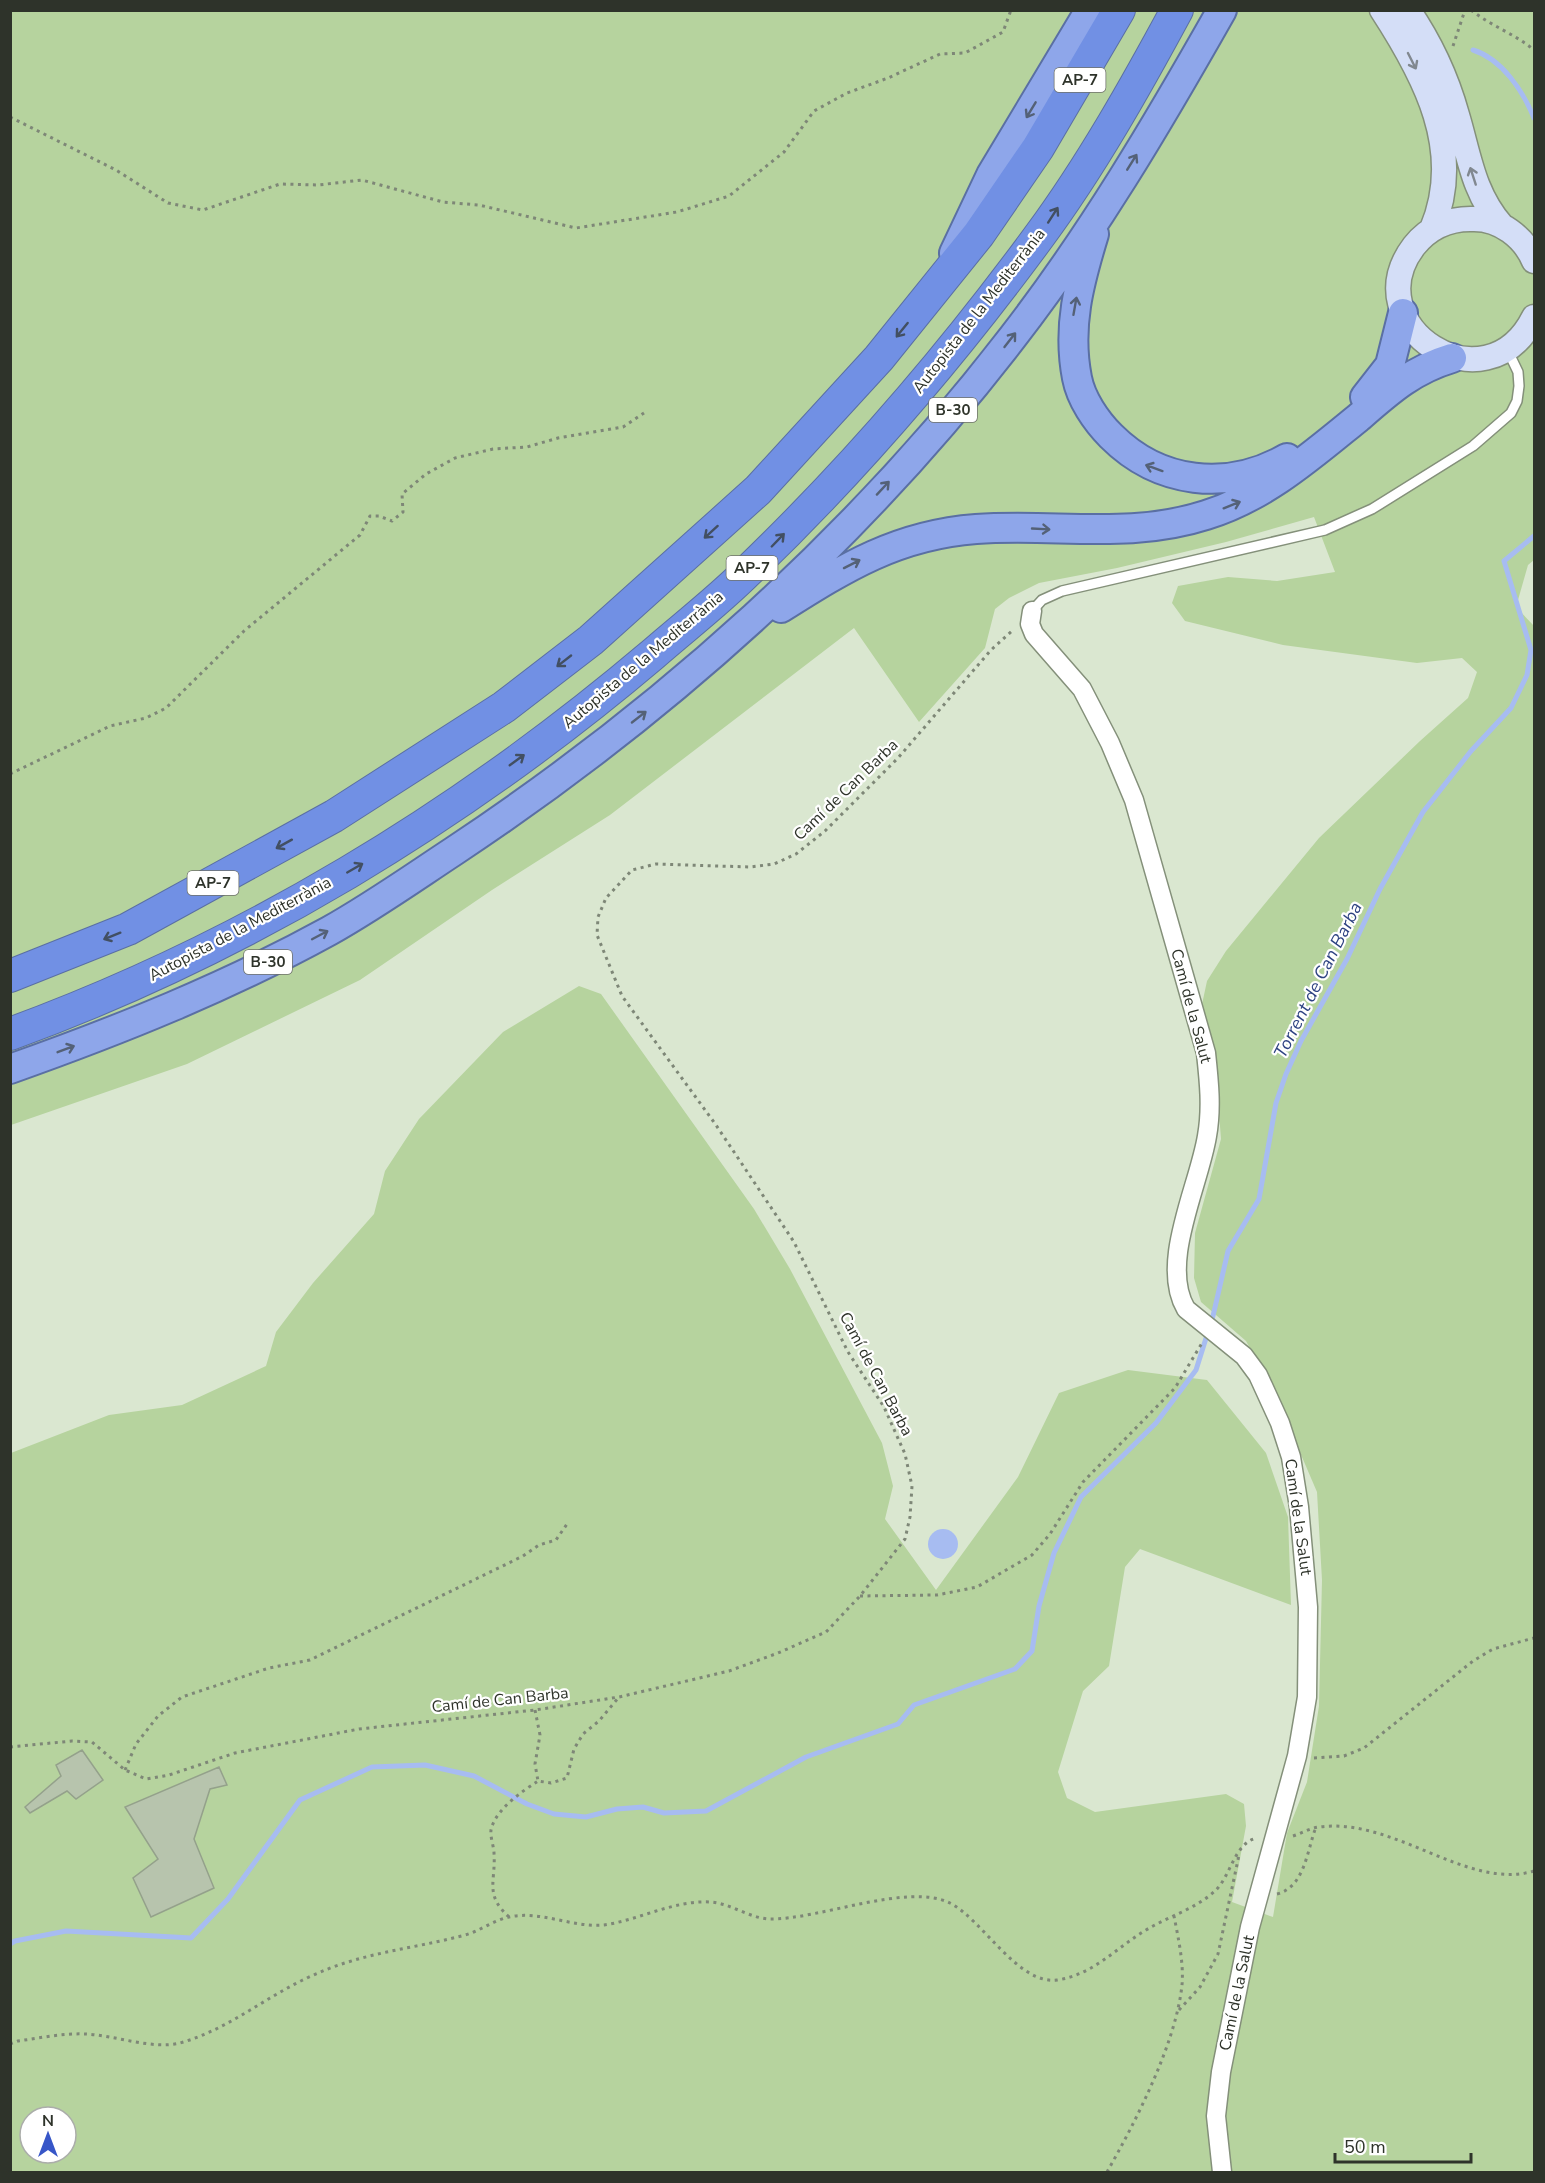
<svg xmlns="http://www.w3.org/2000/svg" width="1545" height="2183" font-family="'Nunito Sans',sans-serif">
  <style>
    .green { fill: #b6d39e; fill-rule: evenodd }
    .water { fill: #a7bcf1 }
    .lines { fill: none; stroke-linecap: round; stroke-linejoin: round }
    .stream { stroke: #a7bcf1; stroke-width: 5 }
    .building { fill: #b7c4ad; stroke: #94a18b; stroke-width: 1.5 }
    .service-casing { stroke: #84907a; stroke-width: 12 }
    .minor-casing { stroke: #84907a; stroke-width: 21 }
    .secondary-casing { stroke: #84907a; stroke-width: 27 }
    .trunk-casing { stroke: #5a6fa3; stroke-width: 32 }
    .motorway-casing { stroke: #5a6fa3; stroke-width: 34 }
    .path { stroke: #7e8777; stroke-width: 3; stroke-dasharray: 3 4.5; stroke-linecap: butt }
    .service { stroke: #fff; stroke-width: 9 }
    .minor { stroke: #fff; stroke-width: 18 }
    .secondary { stroke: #d4def7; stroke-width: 24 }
    .trunk { stroke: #8ea6ea; stroke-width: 28 }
    .motorway { stroke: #7190e4; stroke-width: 32 }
    .oneway { stroke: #818890 }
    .oneway2 { stroke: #546177 }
    .oneway3 { stroke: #424f62 }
    .labels { text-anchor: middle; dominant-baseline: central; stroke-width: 4.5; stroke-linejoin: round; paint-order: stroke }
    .shield { fill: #fff; stroke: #6d706a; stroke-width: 1.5 }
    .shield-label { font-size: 15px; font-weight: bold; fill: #2e332a }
    .street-label { font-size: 16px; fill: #2e332a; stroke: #fff }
    .water-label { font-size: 18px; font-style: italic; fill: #2e4382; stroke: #fff }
  </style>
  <rect width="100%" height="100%" fill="#dae7d0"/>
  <!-- green -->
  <path class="green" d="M11,11H1534V560L1528,565L1516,607L1534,626V2172H11V1453L109,1415L182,1405L266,1366L276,1332L313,1283L374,1214L385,1171L419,1119L503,1032L579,986L601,994L754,1209L790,1269L882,1443L893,1486L885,1519L936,1590L1018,1477L1059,1393L1128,1370L1207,1380L1266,1453L1288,1517L1291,1605L1140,1549L1125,1567L1109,1666L1083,1691L1058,1772L1067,1798L1095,1812L1226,1794L1244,1804L1246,1826L1232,1902L1273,1917L1287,1833L1307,1782L1319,1706L1322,1580L1317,1492L1275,1394L1246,1341L1201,1302L1194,1278L1195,1233L1221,1139L1215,1062L1201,1009L1207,981L1226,951L1319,838L1420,741L1468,698L1477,672L1462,658L1417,663L1283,645L1185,621L1172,603L1178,586L1228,577L1277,581L1335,572L1314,517L1226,542L1117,568L1039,583L1009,598L995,609L985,648L919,722L854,628L610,815L492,890L360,980L187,1064L11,1125ZM30,2117H66V2153H30Z"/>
  <!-- water -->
  <path class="water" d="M928 1544a15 15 0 1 1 30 0a15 15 0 1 1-30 0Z"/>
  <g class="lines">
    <!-- stream -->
    <path class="stream" d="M1473,50C1502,59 1523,91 1534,118
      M10,1944L15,1941L66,1931L191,1938L228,1899L300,1800L372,1767L425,1765L474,1776L527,1804L554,1814L586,1817L617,1809L643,1807L664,1813L706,1811L806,1757L898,1724L914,1705L1015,1669L1032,1651L1039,1606L1054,1553L1081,1497L1156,1423L1196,1370L1213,1316L1228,1251L1259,1199L1276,1103L1286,1074L1301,1041L1347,959L1380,889L1423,812L1471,751L1511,708L1527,675L1531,650L1504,561L1534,536"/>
  </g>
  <!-- building -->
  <path class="building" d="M82,1750L103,1780L76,1799L67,1791L30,1813L25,1807L61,1776L56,1765Z
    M219,1767L227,1785L210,1789L194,1839L214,1888L151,1917L133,1878L158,1859L125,1807Z"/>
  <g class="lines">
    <!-- service casing -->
    <g class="service-casing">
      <path id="service" d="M1032,611L1042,600L1062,591L1325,530L1372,509L1473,446L1511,413L1517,401L1519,386L1518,372L1507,349"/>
    </g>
    <!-- minor casing -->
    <g class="minor-casing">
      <path id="minor" d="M1032,611L1030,624L1034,634L1082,689L1110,743L1134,800L1206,1053C1209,1081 1212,1108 1207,1136C1199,1186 1159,1263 1186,1309L1244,1356L1258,1375L1280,1423L1291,1457L1299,1507L1308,1607L1307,1697L1297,1756L1250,1927L1221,2072L1216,2116L1222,2172"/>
    </g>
    <!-- secondary casing -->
    <g class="secondary-casing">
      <path id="secondary" d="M1382,10C1425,76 1465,151 1432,229
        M1408,10C1430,42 1447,79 1457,115C1469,155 1473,193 1502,226
        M1534,261C1524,237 1500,219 1474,219C1450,218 1429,227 1414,246C1353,326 1486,413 1534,317"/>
    </g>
    <!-- trunk casing -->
    <g class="trunk-casing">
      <path id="trunk" d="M1094,234C1079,283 1067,327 1077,378C1081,399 1096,421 1111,436C1159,484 1227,492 1287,458
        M954,253L991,175L1090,10
        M1365,397L1390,365L1403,313
        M781,608C846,567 897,535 976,529C1055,523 1129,540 1206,515C1265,497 1311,456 1358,418C1389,391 1412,370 1452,358
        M10,1069C120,1030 227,987 329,931C372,907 413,878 454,851C665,711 858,538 1012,338C1092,235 1158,123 1222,10"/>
    </g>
    <!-- motorway casing -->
    <g class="motorway-casing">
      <path id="motorway" d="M10,976L128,929L334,816L504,707L591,640L758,490L879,358L979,234L1038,148L1119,10
        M10,1034C245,948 462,816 652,655C684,627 718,601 748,571C855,468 952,355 1040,235C1091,166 1136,86 1177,10"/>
    </g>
    <!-- path -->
    <path class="path" d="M1471,10C1491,26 1515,34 1534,50
      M1453,46L1465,10
      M10,117L116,170L168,203L203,210L280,184L318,185L362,180L443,202L479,205L576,228L677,212L729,196L784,152L814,111L847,93L888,78L940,54L965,53L1003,32L1011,10
      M10,774L110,726L146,718L166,708L244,631L360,535L370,516H379L392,521L403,512L402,494L426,474L455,458L493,449L527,447L558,438L623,427L644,413
      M860,1596L937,1595L977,1587L1032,1555L1050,1534L1083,1482L1175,1388L1202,1343
      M535,1710L540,1735L535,1764L538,1781L551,1783L567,1778L574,1749L583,1734L599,1721L619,1697
      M10,1747L72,1741L92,1742L125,1770L146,1779L169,1775L235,1753L359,1729L535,1710L619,1697L729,1671L778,1653L826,1632L860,1596L905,1539L910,1517L912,1486L905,1454L884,1407L848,1352L794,1242L716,1125L622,996L597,935L598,917L606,898L632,870L656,864L750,867L774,864L796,854L825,831L898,758L991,650L1013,630
      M1314,1758L1344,1756L1364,1748L1473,1661L1493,1649L1534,1638
      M125,1770L136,1744L158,1716L182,1697L269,1668L310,1660L523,1556L539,1545L556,1540L567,1524
      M1293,1836C1302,1833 1310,1828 1319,1827C1395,1817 1467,1891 1534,1871
      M1277,1894C1305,1887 1307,1850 1316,1827
      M509,1917C484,1894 496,1882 494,1853C494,1847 490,1837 491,1830C495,1810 521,1792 538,1781
      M1179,2010L1200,1987L1218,1954L1239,1855
      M10,2044L18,2041C40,2038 63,2033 85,2034C114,2035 153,2050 180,2043C227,2030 264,1998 307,1978C361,1952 409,1950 465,1935C480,1931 494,1920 509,1917C540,1910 573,1928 604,1925C639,1920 674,1900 710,1902C730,1903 749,1918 769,1919C819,1920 907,1882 950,1903C983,1920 1018,1985 1057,1980C1093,1975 1116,1948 1146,1930C1169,1916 1196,1909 1216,1890C1231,1875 1235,1842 1257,1838
      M1107,2172C1136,2121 1176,2043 1182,1985C1184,1963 1178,1937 1174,1916"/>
    <!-- service -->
    <use href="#service" class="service"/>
    <!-- minor -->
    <use href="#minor" class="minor"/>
    <!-- secondary -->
    <use href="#secondary" class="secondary"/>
    <!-- trunk -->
    <use href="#trunk" class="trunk"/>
    <!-- motorway -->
    <use href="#motorway" class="motorway"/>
  </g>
  <!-- one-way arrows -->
  <defs><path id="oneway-shaft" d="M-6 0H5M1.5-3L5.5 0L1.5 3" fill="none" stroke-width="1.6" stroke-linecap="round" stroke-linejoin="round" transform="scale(1.5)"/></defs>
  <g class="oneway">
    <use href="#oneway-shaft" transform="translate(1412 61) rotate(63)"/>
    <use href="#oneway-shaft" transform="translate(1473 176) rotate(-108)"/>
  </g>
  <g class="oneway2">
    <use href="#oneway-shaft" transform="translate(1031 110) rotate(121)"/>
    <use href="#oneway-shaft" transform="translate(1132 162) rotate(-58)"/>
    <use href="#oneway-shaft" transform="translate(1075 306) rotate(-80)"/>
    <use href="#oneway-shaft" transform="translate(1010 340) rotate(-52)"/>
    <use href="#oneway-shaft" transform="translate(1154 468) rotate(-160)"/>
    <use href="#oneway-shaft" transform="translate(883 488) rotate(-47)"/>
    <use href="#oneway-shaft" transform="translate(1232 505) rotate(-22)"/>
    <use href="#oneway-shaft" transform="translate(1041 529) rotate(3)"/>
    <use href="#oneway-shaft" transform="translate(852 564) rotate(-27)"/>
    <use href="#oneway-shaft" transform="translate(639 717) rotate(-38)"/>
    <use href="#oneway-shaft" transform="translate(320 935) rotate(-28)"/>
    <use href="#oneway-shaft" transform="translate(66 1049) rotate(-21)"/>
  </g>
  <g class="oneway3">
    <use href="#oneway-shaft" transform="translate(1053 215) rotate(-57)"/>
    <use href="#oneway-shaft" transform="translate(902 330) rotate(129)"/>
    <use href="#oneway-shaft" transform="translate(711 532) rotate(138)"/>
    <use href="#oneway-shaft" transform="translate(778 540) rotate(-46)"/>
    <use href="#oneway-shaft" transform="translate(564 661) rotate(142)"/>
    <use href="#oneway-shaft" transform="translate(517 760) rotate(-36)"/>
    <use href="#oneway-shaft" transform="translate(284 844) rotate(151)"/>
    <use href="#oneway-shaft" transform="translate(355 868) rotate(-30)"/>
    <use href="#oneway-shaft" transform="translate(112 936) rotate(158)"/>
  </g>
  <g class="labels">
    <!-- shield labels -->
    <g class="shield">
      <rect x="1054.5" y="68" width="51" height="24" rx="4.5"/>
      <rect x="929" y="398" width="48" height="24" rx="4.5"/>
      <rect x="726.5" y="556" width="51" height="24" rx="4.5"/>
      <rect x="187.5" y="871" width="51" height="24" rx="4.5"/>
      <rect x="244" y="950" width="48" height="24" rx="4.5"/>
    </g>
    <g class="shield-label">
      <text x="1080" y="80">AP-7</text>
      <text x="953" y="410">B-30</text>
      <text x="752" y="568">AP-7</text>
      <text x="213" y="883">AP-7</text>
      <text x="268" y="962">B-30</text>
    </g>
    <!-- street labels -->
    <g class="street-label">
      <text transform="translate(979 311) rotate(-52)">Autopista de la Mediterrània</text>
      <text transform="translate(643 660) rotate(-40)">Autopista de la Mediterrània</text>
      <text transform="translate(846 790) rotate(-44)">Camí de Can Barba</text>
      <text transform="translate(240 929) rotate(-28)">Autopista de la Mediterrània</text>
      <text transform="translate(1191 1006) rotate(75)">Camí de la Salut</text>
      <text transform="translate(876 1374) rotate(62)">Camí de Can Barba</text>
      <text transform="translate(1298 1517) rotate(82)">Camí de la Salut</text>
      <text transform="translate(500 1700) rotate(-6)">Camí de Can Barba</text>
      <text transform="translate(1237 1993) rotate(-78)">Camí de la Salut</text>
    </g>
    <!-- water labels -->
    <g class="water-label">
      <text transform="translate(1318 980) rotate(-63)">Torrent de Can Barba</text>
    </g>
  </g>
  <!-- border -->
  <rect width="1545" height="2183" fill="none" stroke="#2e332a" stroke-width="24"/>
  <!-- north arrow -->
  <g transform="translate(48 2135)"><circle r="28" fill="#ffffff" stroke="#abadaa" stroke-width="1.5"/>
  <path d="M0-4.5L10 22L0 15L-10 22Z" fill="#3756c8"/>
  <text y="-9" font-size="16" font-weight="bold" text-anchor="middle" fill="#2e332a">N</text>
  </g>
  <!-- scale -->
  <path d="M1335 2153v9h136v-9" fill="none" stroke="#2e332a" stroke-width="3"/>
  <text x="1344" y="2153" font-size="18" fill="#2e332a" stroke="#ffffff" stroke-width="4.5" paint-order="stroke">50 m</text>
</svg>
